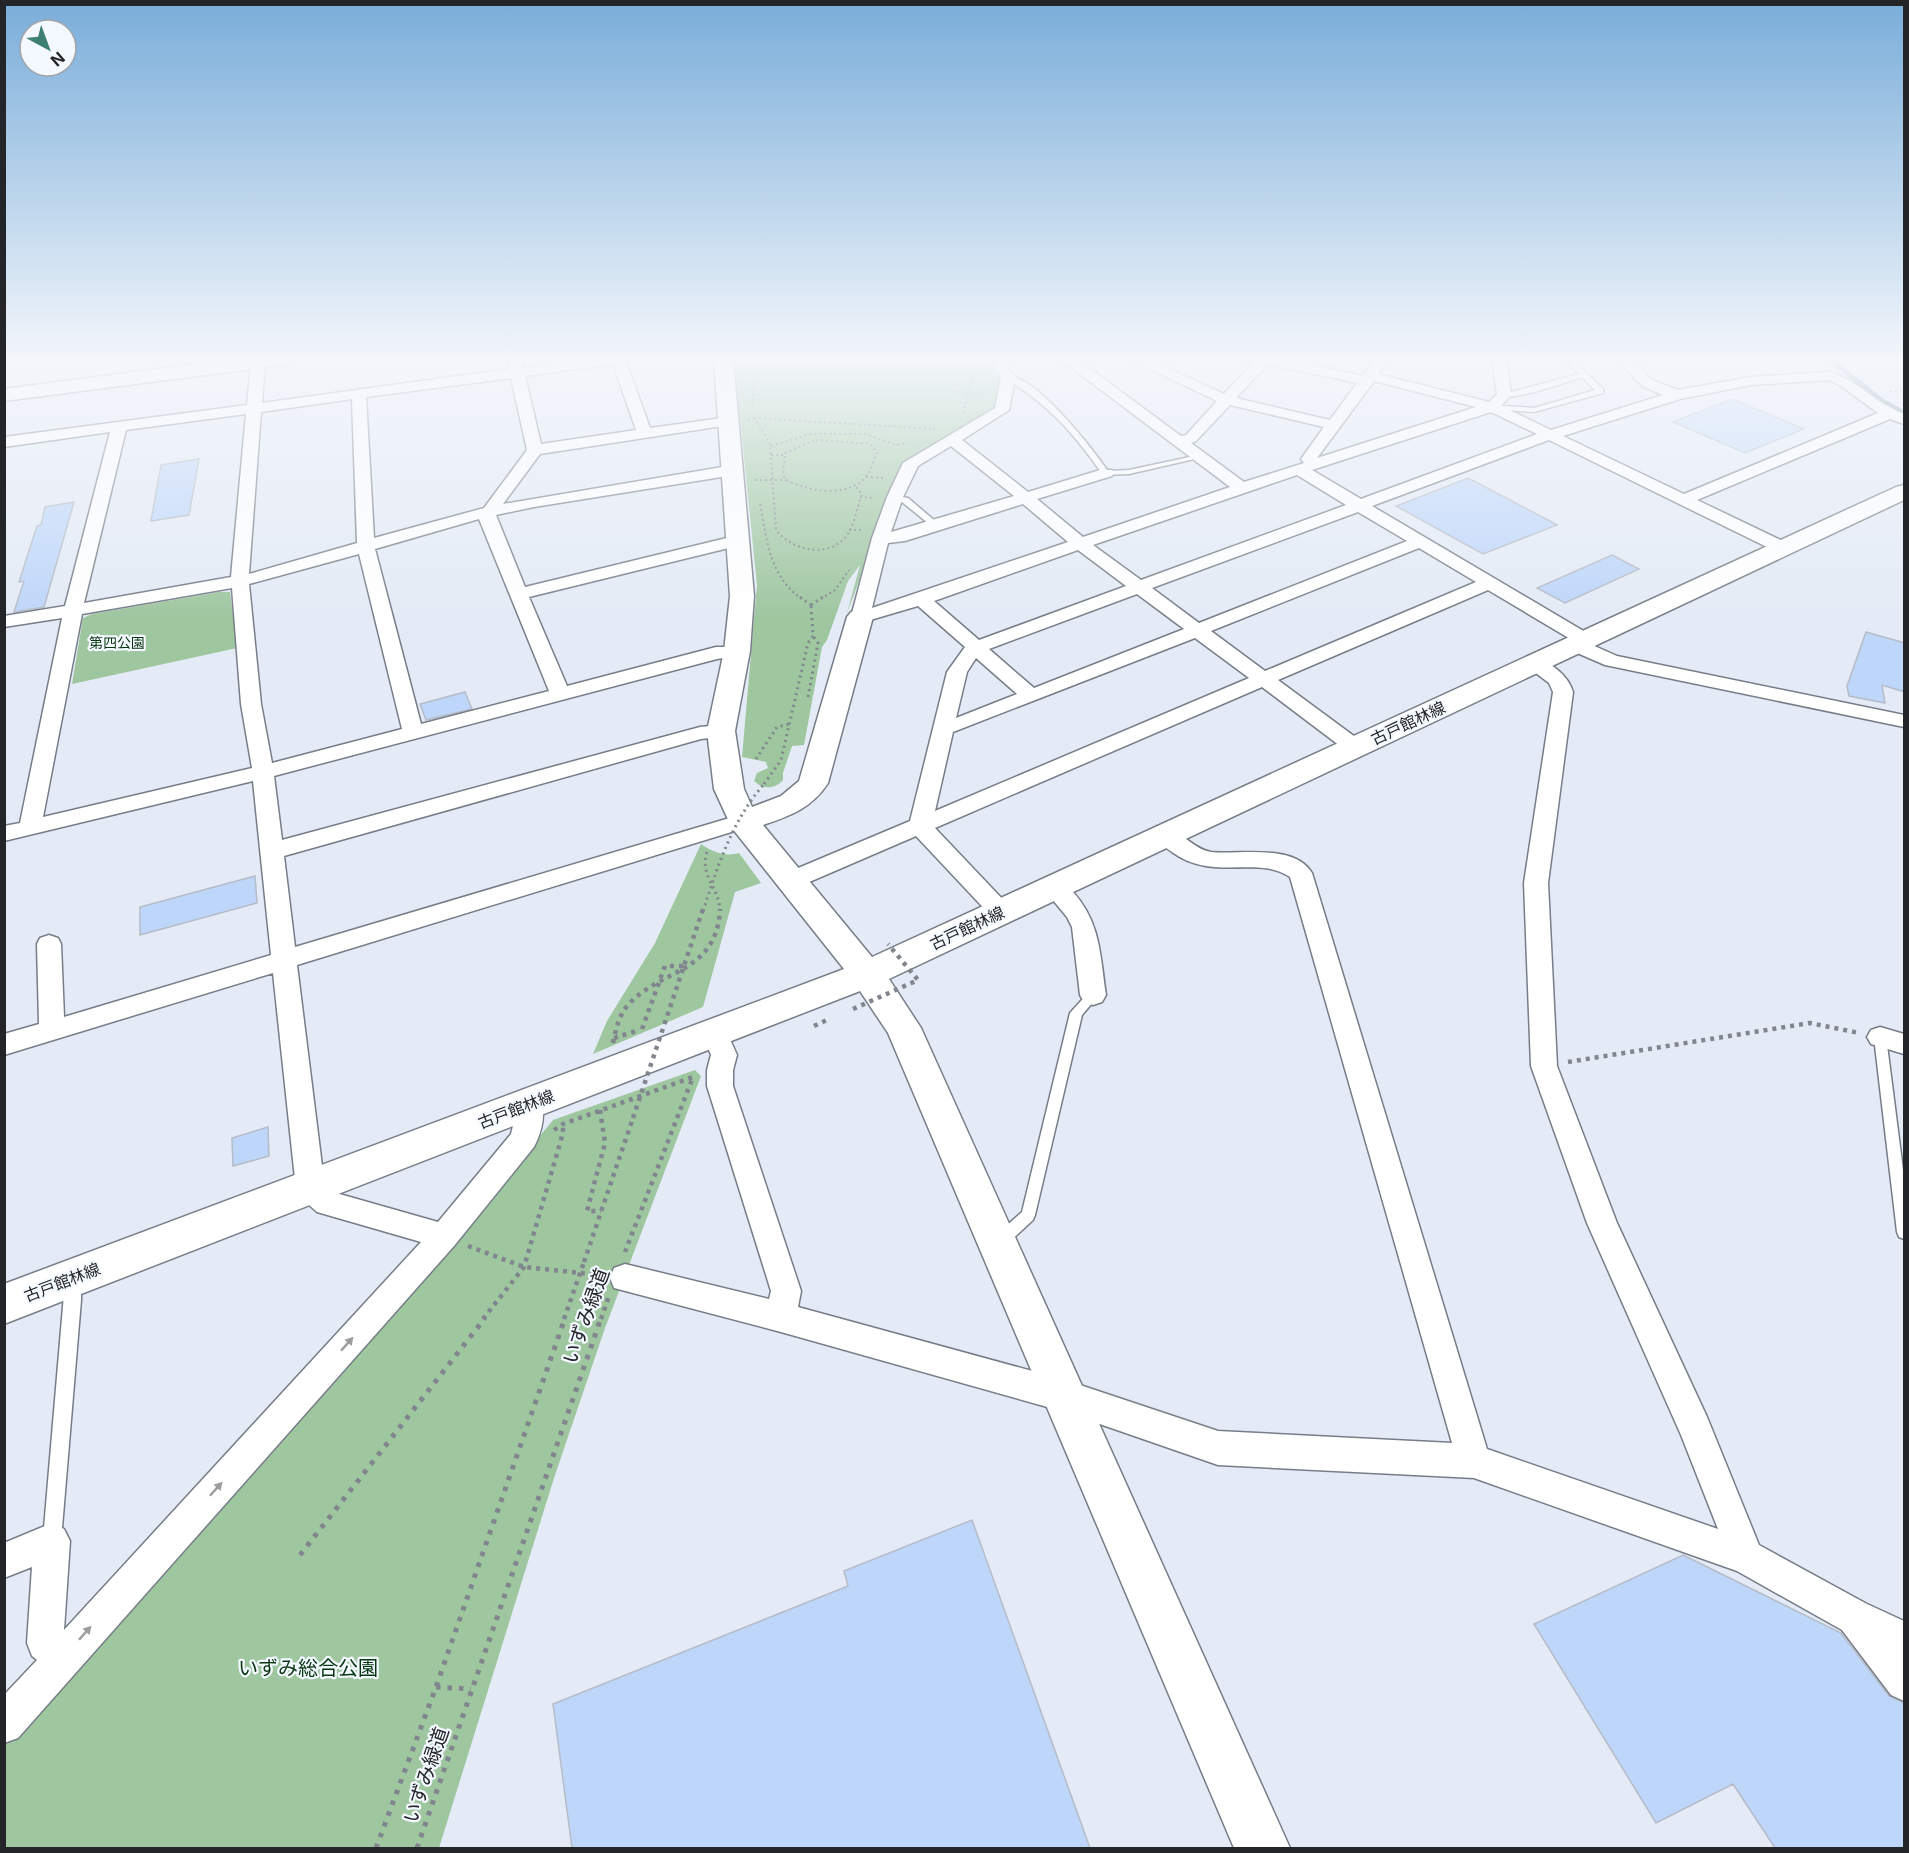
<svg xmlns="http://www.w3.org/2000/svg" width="1909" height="1853" font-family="Inter,'Noto Sans JP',sans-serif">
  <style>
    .green { fill: #9ec69f }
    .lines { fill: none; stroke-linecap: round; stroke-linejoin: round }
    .stream { stroke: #5a7c94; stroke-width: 5 }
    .building { fill: #bed6fa; stroke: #b5bcc7; stroke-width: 1.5 }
    .lane-casing { stroke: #777d87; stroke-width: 3 }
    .street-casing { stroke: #777d87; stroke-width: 3 }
    .secondary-casing { stroke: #777d87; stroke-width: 3 }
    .path-far3 { stroke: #81858d; stroke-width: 2; stroke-dasharray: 2 3; stroke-linecap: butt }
    .path-far2 { stroke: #81858d; stroke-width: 3; stroke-dasharray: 2 4; stroke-linecap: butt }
    .path-far1 { stroke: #81858d; stroke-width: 4.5; stroke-dasharray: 4 5; stroke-linecap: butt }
    .path { stroke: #81858d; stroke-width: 5; stroke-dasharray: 4.5 7; stroke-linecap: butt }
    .lane { fill: #fff; fill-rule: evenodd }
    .street { fill: #fff; fill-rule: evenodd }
    .secondary { fill: #fff; fill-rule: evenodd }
    .path-bridge-far1 { stroke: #81858d; stroke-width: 3; stroke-dasharray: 2 4; stroke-linecap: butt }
    .path-bridge { stroke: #81858d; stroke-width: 4.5; stroke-dasharray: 4 5; stroke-linecap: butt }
    .oneway { fill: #9c9d9f }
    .labels { text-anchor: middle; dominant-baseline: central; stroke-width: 4.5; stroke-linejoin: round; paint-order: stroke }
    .far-park-label { font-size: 14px; fill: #083610; stroke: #f4f8ff }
    .street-label { font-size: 16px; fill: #232529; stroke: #f4f8ff }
    .near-street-label { font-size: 20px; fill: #232529; stroke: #f4f8ff }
    .near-park-label { font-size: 20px; fill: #083610; stroke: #f4f8ff }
  </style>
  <rect width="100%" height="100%" fill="#e4ebf6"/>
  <!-- green -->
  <path class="green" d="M734,359H994L992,368L1000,378L997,406L994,410L903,464L847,613L860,565L848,581L827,640L822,647L804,745L792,746L783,773V780C775,789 763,790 754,781L757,773L768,768L766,762L742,757L757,585Z
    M219,592H230L237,648L72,684L83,618L92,614Z
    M701,844C713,852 725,857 739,853L761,883L735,892L703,1007L593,1054L607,1021L655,943Z
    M695,1070L701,1076L605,1328L554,1478L439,1848H5V1739L454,1241L553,1120Z"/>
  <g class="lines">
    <!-- stream -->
    <path class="stream" d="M1830,359L1882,401L1904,413"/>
  </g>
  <!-- building -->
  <path class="building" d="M1732,399L1804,429L1745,453L1673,422Z
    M199,459L189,515L151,521L161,465Z
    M1468,478L1548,520L1557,525L1483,554L1396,506Z
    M74,502L44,607L14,612L24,581L19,582L37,526L41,525L45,507Z
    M1612,555L1639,569L1565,603L1537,588Z
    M1866,632L1905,643V692L1882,685L1885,703L1849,696L1847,686Z
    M465,692L472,709L426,720L420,704Z
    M255,876L257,903L140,935V907Z
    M268,1127L269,1156L233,1166L232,1138Z
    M972,1520L1090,1848H572L553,1704L848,1586L844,1571Z
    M1683,1555L1841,1633L1889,1696L1905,1703V1848H1775L1733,1784L1656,1823L1534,1624Z"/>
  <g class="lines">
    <!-- lane casing -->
    <g class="lane-casing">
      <path id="lane" d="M1565,359H1572L1603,389V393L1534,412L1492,409L1488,407L1492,405L1534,408L1595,390L1582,377C1567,382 1512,402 1500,395L1579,374Z
        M1005,375C1036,375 1091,447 1108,471L1129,470L1199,455L1203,457L1129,474L1103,475C1076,436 1047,402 1005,379Z
        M892,495L908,498L941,526L934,528L902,502L892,499Z
        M1093,990L1097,992L1099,995L1082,1015L1035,1215L1033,1220L1006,1245L1001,1247L996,1245L994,1240L996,1235L1022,1212L1070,1013L1089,992Z
        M1880,1032L1885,1033L1886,1037L1904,1178V1239L1899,1237L1897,1232L1874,1037L1875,1033Z
        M73,1276L78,1278L81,1283V1300L61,1540L58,1546L52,1549L46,1546L43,1540L65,1283L68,1278Z"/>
    </g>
    <!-- street casing -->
    <g class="street-casing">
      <path id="street" d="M255,359L263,360L265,363L262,403L509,369L507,359H521L523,368L584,359H625L650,428L729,417L736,421L729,425L540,454L503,504L734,465L742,470L734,475L534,507L496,515L525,587L739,535L745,536L748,540L745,544L529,597L567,686L716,647H744L747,651L744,655L717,659L274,776L282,840L700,727L721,725L728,726L731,731L728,736L701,739L284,856L295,947L743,814L751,816L754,821L751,826L297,965L324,1182L336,1193L438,1222L511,1134C515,1121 514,1107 519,1096L529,1093L539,1096C547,1113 542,1131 534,1147L454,1246L18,1738L4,1743V1695L37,1660L32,1656L27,1643L32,1567L4,1578V1543L52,1523L64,1529L70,1541L64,1630L421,1242L317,1212L300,1197L296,1188L273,973L4,1055V1034L39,1024L37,944L40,938L49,935L58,938L61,944L64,1017L271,955L253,781L4,841V826L20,823L62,618L4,627V616L65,606L110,432L4,447V437L247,405L251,363ZM613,364L636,430L541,444L525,376ZM511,378L527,450L484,508L374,538L366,397ZM352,399L357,543L249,574L261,412ZM246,414L231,577L84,603L126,430ZM479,519L549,691L421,724L375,549ZM359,554L402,729L272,763L261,704L249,584ZM232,588L241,704L252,768L43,817L82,614Z
        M998,359H1012L1008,369L1015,377L1009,410L962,440L1028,492L1100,470H1112L1114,473L1112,476L1037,499L1083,537L1230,487L1060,359H1077L1181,436L1186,435L1217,401L1129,359H1148L1224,394L1257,359H1287L1363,376L1375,359H1389L1378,374L1489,402L1497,394L1492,359H1506L1511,395L1501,406L1551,430L1663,395L1642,386L1616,359H1631L1652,380L1678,390L1751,377L1829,372C1848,377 1859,387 1875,398C1884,405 1894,409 1904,414V424L1890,419L1697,500L1789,544L1792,548L1789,552H1777L1549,440L1372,506L1592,636L1594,640L1590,644L1617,656L1904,715V727L1605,665L1568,649L1566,645L1572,640L1488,590L1278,680L1362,742L1365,747L1362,752L1355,754L1348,752L1262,687L935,828L1009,906L1013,912L1009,918L1001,921L993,918L916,836L800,886L792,888L784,886L780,880L784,874L910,821L947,672L965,647L918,606L860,623L853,621L851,617L872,538L887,497L903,463L995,408L1001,377L994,369ZM1268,364L1357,383L1330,420L1236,398ZM1829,380L1841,386L1878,413L1684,494L1563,436L1680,399L1751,385ZM1374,381L1476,407L1317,458ZM1230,405L1324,427L1301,459L1304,463L1244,482L1191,443L1196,441ZM1491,412L1537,434L1361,499L1312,470ZM951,446L1014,496L891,532L903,497L918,466ZM1297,475L1346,505L1141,580L1093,545ZM1023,504L1068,542L872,608L888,543L905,541ZM1358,512L1407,541L1199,623L1152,588ZM1419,548L1476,582L1265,671L1211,631ZM1078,550L1126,586L979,640L934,601ZM1137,594L1184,629L1034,688L989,649ZM1195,638L1249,678L935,811L953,732ZM976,658L1017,694L956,718L967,672Z
        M1534,658C1551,662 1568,675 1573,692L1548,883L1557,1066L1617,1223L1707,1417L1759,1545L1867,1604L1904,1621V1701L1891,1695L1842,1630L1737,1571L1474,1478L1218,1465L1065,1412L781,1332L614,1288L610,1278L614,1268L625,1264L769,1299L771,1291L707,1086V1070L711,1055L702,1033L706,1026L715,1023L724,1026L737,1055L733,1070V1086L801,1291L798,1307L1065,1380L1218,1431L1452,1443L1290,877C1259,855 1212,882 1172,852C1165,847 1159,843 1155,836L1158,831C1179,825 1191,849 1211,852C1240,855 1294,843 1312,873L1487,1449L1718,1529L1681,1435L1587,1223L1531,1066L1524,883L1553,692L1549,683L1524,664L1527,660Z
        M1054,879C1063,881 1067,886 1073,892C1101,923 1100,956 1106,995L1102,1002L1093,1005L1084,1002L1080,995L1072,927L1067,917L1042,887L1046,881Z
        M1880,1027L1904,1034V1054L1871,1044L1867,1037L1871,1030Z"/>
    </g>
    <!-- secondary casing -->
    <g class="secondary-casing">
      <path id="secondary" d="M234,359H291L289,363L282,365L4,401V389Z
        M714,359H733L754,596L750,651L735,731L744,789L752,807L781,796L799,781L847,617L851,612L860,609L869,612L873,617L828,783C812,808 790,816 763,825L872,957L1896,487L1904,485V500L889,979L921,1028L1290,1848H1234L888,1033L860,991L4,1324V1284L844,969L732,828L714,789L707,731L724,651L730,596Z"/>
    </g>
    <!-- path-far3 -->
    <path class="path-far3" d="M4,363L6,359
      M953,391L985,394
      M1890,392L1904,390
      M752,405L758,359
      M963,413L978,359
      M754,418L935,429
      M748,420L755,419L770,443L776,530C792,551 830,559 847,535C855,524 857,507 862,494L854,485
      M816,440L870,444L877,453C873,461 871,472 864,479C844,498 808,491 786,480L783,475L785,453Z
      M771,446L811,434H866L897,445L908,443
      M771,455H784
      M866,477L883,478
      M755,480H786
      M860,497L875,498
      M760,504C767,540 769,576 802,599
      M849,530H863
      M821,599L835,590L849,570"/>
    <!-- path-far2 -->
    <path class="path-far2" d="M800,597L811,605
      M811,605L823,597
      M808,697L818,643L813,636
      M756,759L777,727L790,724
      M764,784L781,760L808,643L813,636L811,605
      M707,852C699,875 720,889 720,911"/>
    <!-- path-far1 -->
    <path class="path-far1" d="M814,1026L829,1019
      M614,1038L639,1030
      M613,1043C616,1029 619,1015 628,1005C661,968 717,974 720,909
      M1568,1062L1810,1023L1859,1033
      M600,1110L605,1143L587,1211H601
      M554,1130L563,1124L693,1077L625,1252
      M468,1246L524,1267L600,1275
      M584,1262L633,1118
      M483,1319L524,1267L563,1133V1124
      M564,1319L570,1302
      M601,1319L609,1296"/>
    <!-- path -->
    <path class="path" d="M300,1555L485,1318
      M436,1687L471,1689
      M376,1848L436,1687L565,1318
      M417,1848L601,1318"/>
    <!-- lane -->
    <use href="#lane" class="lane"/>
    <!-- street -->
    <use href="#street" class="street"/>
    <!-- secondary -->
    <use href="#secondary" class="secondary"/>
    <!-- path-bridge-far1 -->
    <path class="path-bridge-far1" d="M703,911C718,865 732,821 764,784"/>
    <!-- path-bridge -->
    <path class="path-bridge" d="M853,1009L918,980L888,944
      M642,1029L665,966H685
      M633,1118L703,909
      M570,1302L584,1262"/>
  </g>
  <!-- one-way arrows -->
  <defs><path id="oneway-solid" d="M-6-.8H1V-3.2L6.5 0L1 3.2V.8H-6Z" transform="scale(1.5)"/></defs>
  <g class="oneway">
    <use href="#oneway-solid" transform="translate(347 1344) rotate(-48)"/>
    <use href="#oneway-solid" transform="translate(216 1489) rotate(-48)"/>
    <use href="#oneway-solid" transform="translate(85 1633) rotate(-48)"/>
  </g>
  <!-- sky -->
  <linearGradient id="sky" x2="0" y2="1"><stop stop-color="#79add9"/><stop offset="0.58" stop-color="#f3f6fb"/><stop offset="1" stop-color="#f3f6fb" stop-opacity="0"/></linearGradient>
  <rect width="1909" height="619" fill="url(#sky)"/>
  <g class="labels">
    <!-- far-park labels -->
    <g class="far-park-label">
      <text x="117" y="642">第四公園</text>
    </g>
    <!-- street labels -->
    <g class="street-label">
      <text transform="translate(1408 723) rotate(-25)">古戸館林線</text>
      <text transform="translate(967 928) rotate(-25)">古戸館林線</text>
      <text transform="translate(516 1109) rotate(-21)">古戸館林線</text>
      <text transform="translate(62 1282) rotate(-21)">古戸館林線</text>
    </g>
    <!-- near-street labels -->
    <g class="near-street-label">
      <text transform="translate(586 1316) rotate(-70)">いずみ緑道</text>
      <text transform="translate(426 1775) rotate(-71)">いずみ緑道</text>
    </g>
    <!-- near-park labels -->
    <g class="near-park-label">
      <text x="308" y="1668">いずみ総合公園</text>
    </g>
  </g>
  <!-- border -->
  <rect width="1909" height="1853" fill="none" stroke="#232529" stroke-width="12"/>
  <!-- north arrow -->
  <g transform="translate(48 48) rotate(139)"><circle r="28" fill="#f4f8ff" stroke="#a0a4a9" stroke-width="1.5"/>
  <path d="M0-4.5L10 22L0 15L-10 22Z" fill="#3d8071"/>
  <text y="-9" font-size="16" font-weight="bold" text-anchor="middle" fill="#232529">N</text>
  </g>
</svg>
